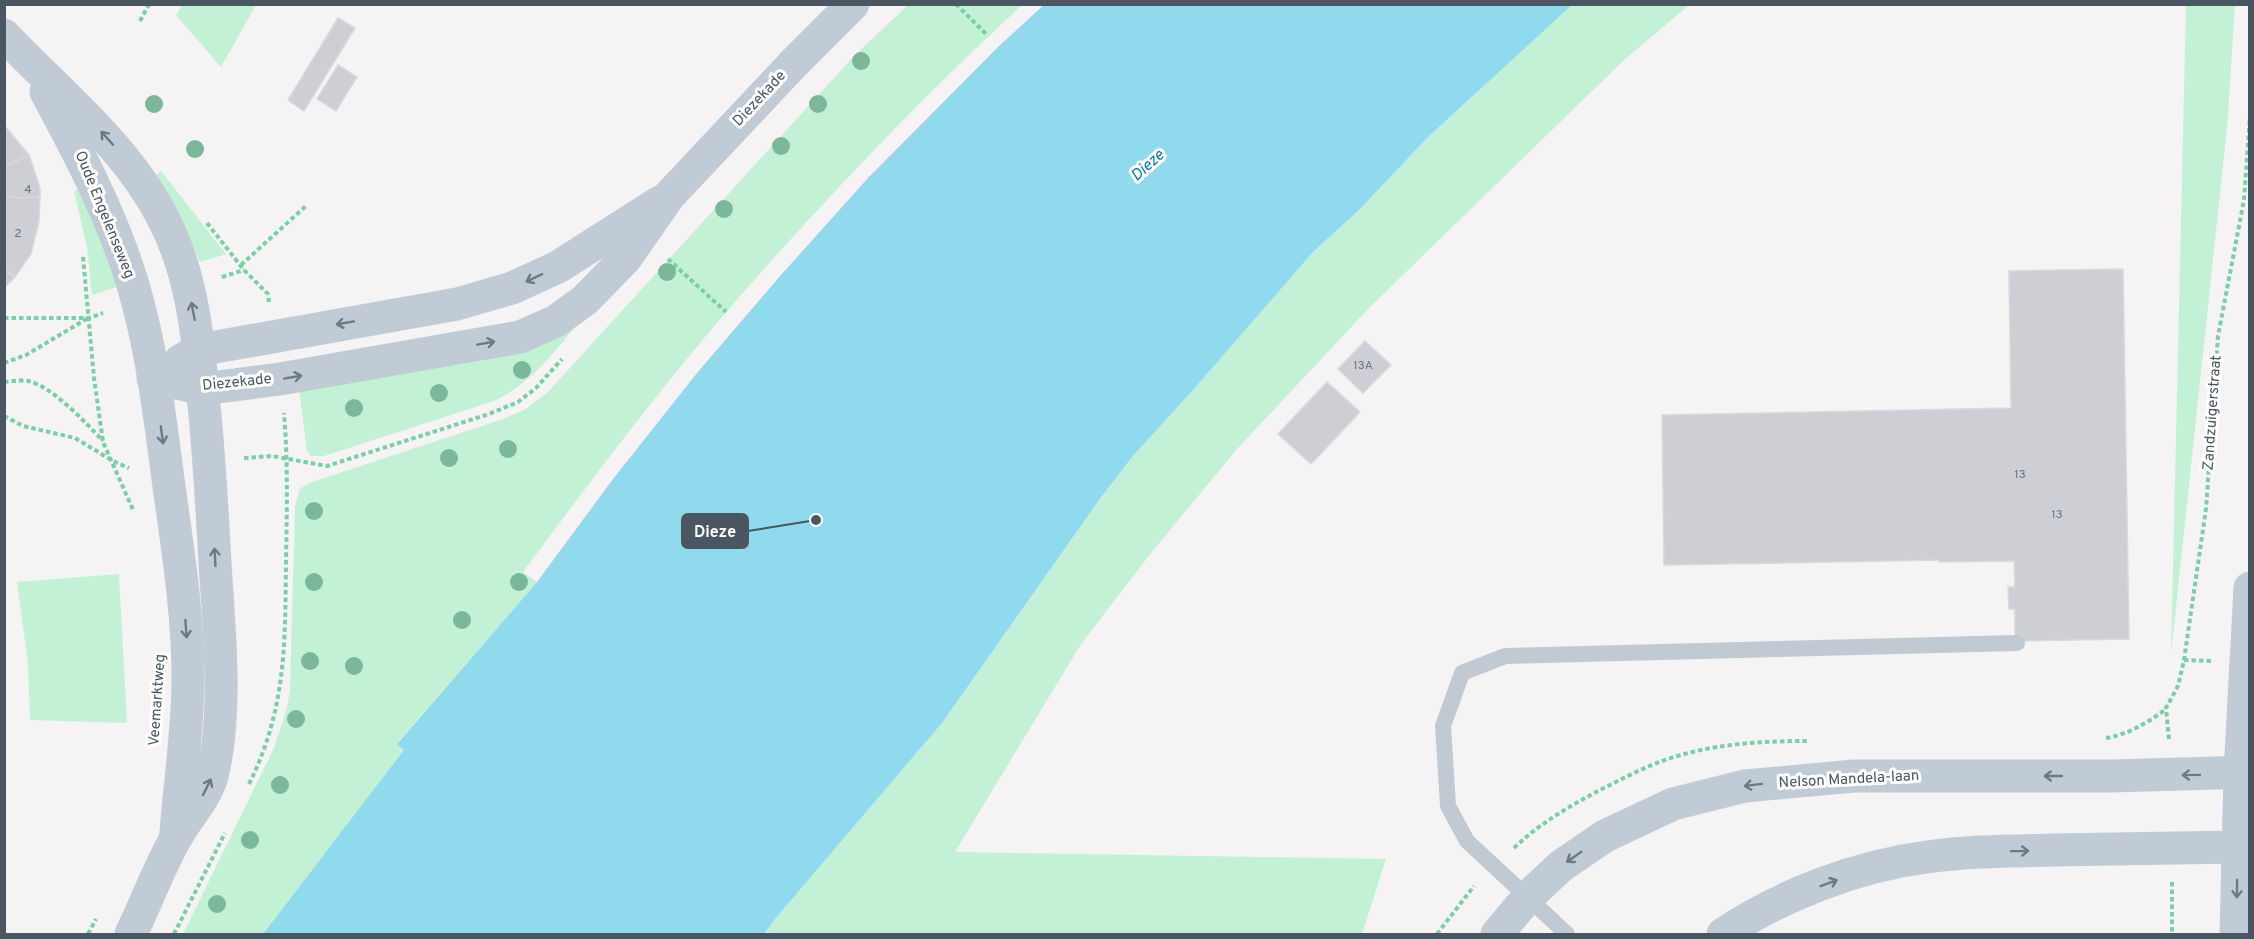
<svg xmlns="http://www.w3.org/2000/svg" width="2254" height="939" font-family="Overpass,sans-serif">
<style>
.green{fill:#c3f1d5}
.water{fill:#90daee}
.building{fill:#cdcfd5;stroke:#d7d9de;stroke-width:1.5}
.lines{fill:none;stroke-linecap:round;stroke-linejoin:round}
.path{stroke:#7ad0a6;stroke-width:4;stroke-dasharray:4.5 3;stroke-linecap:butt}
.lane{stroke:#c1cad2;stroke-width:16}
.secondary{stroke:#c1cbd6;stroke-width:33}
.tree{fill:#7bb799}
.oneway{stroke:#6e7984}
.labels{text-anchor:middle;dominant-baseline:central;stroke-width:6;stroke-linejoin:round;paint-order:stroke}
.number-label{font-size:12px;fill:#6b747e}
.street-label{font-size:15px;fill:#4a5661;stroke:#fff}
.water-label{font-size:16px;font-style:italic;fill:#0c7c9b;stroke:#fff}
.leader{fill:none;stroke:#4a5661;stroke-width:2}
.callout-dot{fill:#4a5661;stroke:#fff;stroke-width:2}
.callout{fill:#4a5661;stroke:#4a5661;stroke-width:2}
.callout-label{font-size:16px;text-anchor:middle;font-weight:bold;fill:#fff}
</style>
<rect width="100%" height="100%" fill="#f5f3f3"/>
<g class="green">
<polygon points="183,4 256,4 256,5 221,67 176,15"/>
<path d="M908,5H1022C918,101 820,204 727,311C655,395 589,483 523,572L537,582L397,743L405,749L263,934H183L274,748L287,708L290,690L295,506L300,489L309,483L503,419L526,409L548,392L854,56Z"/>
<polygon points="1572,5 1689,5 1623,61 1369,308 1238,448 1151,553 1081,644 955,852 1386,859 1362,934 764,934 775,919 942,723 1099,500 1132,457 1193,390 1313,252 1360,209 1428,137"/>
<polygon points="2186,5 2235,5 2227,128 2171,654"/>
<polygon points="161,171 226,254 200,262 186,232 155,176"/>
<polygon points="80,189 120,286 92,295 87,247 74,191"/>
<path d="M575,327C550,357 530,384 494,401L324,456H311L307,451L299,389Z"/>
<polygon points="119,574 127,723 30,720 28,664 17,582"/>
</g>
<polygon class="water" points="1045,4 1572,5 1428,137 1360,209 1313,252 1193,390 1132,457 1099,500 942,723 775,919 764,934 263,934 404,750 397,744 537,582 613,479 697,373 781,275 868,178 998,47"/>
<g class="building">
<polygon points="338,18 355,28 304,111 288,100"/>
<polygon points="338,65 357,77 336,111 317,99"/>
<polygon points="4,125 29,155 4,167"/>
<polygon points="29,155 40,188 40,197 18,198 4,195 4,167"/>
<polygon points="4,195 18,198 40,197 39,221 31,254 15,277 4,269"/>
<polygon points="4,269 15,277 4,288"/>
<polygon points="2123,269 2129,639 2015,641 2015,609 2009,609 2008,587 2015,587 2014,561 1939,562 1939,560 1664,565 1662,415 2011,408 2009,271"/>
<polygon points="1365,341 1391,365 1363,393 1338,369"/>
<polygon points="1327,382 1360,412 1311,464 1278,434"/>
</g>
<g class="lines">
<g class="path">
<polyline points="956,4 988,36"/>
<polyline points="140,21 149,4"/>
<polyline points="207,223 244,270 268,294 269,302"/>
<polyline points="83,257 94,378 103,442 134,512"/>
<polyline points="668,259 726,312"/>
<polyline points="241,265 307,205"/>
<polyline points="222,277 244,270"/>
<polyline points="4,318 89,318 103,313"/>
<polyline points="4,363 26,355 88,318"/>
<path d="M4,382C12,381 20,380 28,381C52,386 86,423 103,441"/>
<polyline points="4,416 23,426 75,438 113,461 129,468"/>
<polyline points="244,458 272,456 327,466 489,414 518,402 536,388 562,359"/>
<polyline points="2184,660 2211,661"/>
<path d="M2106,738C2127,735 2149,722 2166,709"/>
<polyline points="2169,739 2166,708 2178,686 2184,660 2206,509 2218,336 2244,200 2250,115"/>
<path d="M249,784C287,708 285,641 286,560C287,510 288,462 284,413"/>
<path d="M1514,848C1539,824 1568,807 1598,791C1620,780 1642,768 1665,760C1710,744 1760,741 1807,741"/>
<polyline points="2172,882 2172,934"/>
<polyline points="88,934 96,919"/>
<polyline points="174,934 225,833"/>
<polyline points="1437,934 1474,886"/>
</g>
<polyline class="lane" points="1567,934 1467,841 1448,806 1443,726 1462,673 1505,656 2017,643"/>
<g class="secondary">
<path d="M4,35C61,95 128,147 165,222C192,276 198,336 203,395C209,451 212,507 215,563C219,629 228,712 212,776C206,798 188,816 177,836C160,865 146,903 131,934"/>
<path d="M46,92C74,144 102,197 122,252C149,324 158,403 168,479C177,545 188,611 188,678C188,729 180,781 176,832"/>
<polyline points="180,361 199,350 457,304 512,288 558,267 660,202"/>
<polyline points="153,378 203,389 280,379 520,337 556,321 585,300 625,259 669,196 794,63 853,4"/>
<polyline points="1497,934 1528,897 1561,866 1605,836 1673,804 1745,786 1854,776 2111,776 2250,772"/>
<path d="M1723,934C1782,895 1856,866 1927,857C1969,851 2012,851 2054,850C2115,849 2176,848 2237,847L2250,842"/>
<polyline points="2236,934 2240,774 2250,588"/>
</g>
</g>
<g class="tree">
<circle cx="861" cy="61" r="9"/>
<circle cx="154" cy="104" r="9"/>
<circle cx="818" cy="104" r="9"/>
<circle cx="781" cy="146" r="9"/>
<circle cx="195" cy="149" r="9"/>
<circle cx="724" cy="209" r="9"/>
<circle cx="667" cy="272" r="9"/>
<circle cx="522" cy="370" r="9"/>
<circle cx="439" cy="393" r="9"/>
<circle cx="354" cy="408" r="9"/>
<circle cx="508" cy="449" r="9"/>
<circle cx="449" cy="458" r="9"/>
<circle cx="314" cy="511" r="9"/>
<circle cx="314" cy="582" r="9"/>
<circle cx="519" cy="582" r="9"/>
<circle cx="462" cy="620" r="9"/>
<circle cx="310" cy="661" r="9"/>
<circle cx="354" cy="666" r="9"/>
<circle cx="296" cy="719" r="9"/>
<circle cx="280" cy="785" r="9"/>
<circle cx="250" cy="840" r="9"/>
<circle cx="217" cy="904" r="9"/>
</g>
<defs><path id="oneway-shaft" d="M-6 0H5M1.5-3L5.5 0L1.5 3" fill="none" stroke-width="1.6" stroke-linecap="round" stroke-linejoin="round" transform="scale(1.5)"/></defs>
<g class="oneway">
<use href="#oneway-shaft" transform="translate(107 138) rotate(-132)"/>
<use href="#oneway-shaft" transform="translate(534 278) rotate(155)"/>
<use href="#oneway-shaft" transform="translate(193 311) rotate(-101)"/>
<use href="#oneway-shaft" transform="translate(345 323) rotate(170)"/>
<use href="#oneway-shaft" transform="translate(486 343) rotate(-10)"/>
<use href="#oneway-shaft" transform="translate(293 377) rotate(-10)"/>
<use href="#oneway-shaft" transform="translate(162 435) rotate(82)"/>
<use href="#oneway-shaft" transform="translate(215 557) rotate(-93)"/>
<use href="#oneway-shaft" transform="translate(186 629) rotate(86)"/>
<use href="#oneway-shaft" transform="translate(2191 775) rotate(179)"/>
<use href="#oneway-shaft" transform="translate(2053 776) rotate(180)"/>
<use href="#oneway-shaft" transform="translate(1753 785) rotate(173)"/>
<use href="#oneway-shaft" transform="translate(207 787) rotate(-64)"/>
<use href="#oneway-shaft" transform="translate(2020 851) rotate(-1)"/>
<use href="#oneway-shaft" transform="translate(1574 857) rotate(145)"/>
<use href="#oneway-shaft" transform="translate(1829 883) rotate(-21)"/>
<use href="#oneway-shaft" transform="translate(2237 889) rotate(91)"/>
</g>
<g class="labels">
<g class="number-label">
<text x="28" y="190">4</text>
<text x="18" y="234">2</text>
<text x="1363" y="366">13A</text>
<text x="2020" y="475">13</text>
<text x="2057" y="515">13</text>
</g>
<g class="street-label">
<text transform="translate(760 99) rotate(-47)">Diezekade</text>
<text transform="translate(104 215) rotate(68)">Oude Engelenseweg</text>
<text transform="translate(237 383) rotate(-6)">Diezekade</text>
<text transform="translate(2213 413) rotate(-86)">Zandzuigerstraat</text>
<text transform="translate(158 700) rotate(-86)">Veemarktweg</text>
<text transform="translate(1849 780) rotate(-3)">Nelson Mandela-laan</text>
</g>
<g class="water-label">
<text transform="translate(1148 166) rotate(-42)">Dieze</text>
</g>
</g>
<path class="leader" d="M816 520L748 531"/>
<circle class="callout-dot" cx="816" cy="520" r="6"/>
<rect class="callout" x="682" y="514" width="66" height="34" rx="6"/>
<g class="callout-label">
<text x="715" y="537">Dieze</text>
</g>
<rect width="2254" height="939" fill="none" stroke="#4a5661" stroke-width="12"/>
</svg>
